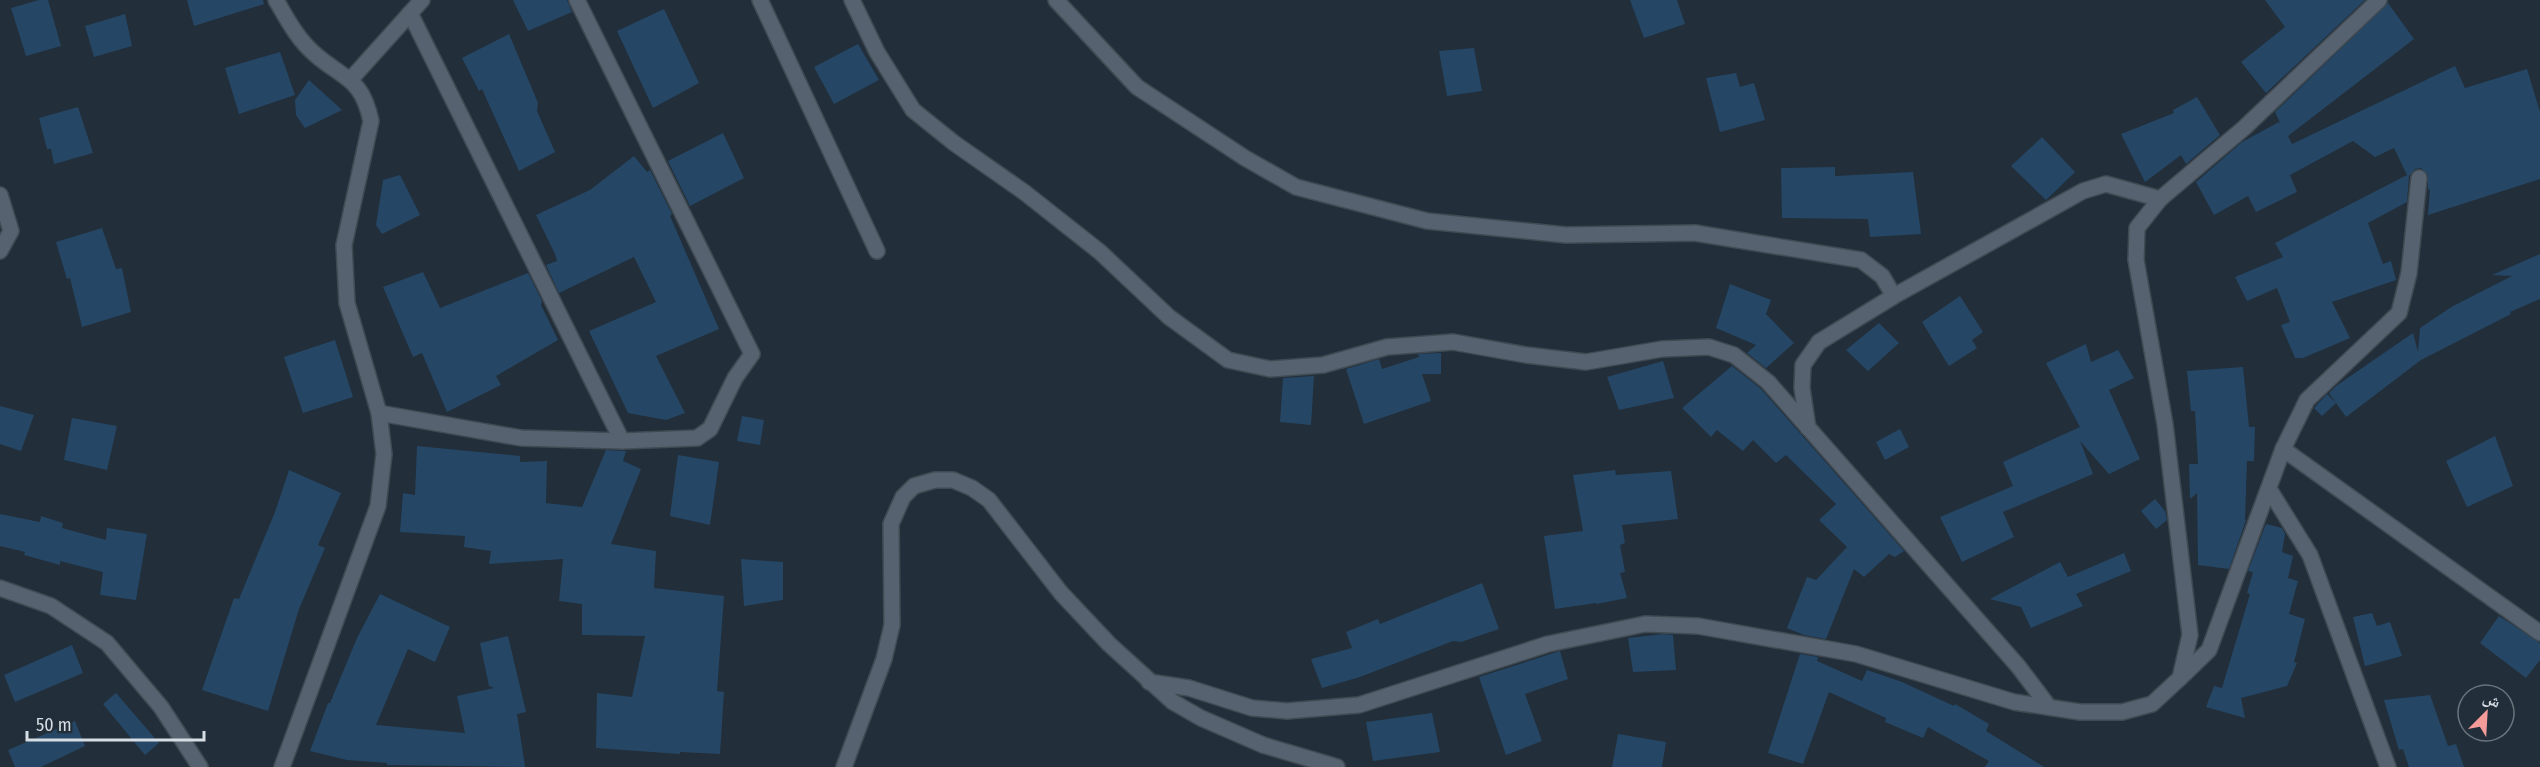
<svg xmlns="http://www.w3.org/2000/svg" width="2540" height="767" font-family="'Fira Sans Condensed','Noto Naskh Arabic',sans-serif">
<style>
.building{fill:#254765}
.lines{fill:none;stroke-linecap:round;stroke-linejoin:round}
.street-casing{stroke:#404a53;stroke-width:18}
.secondary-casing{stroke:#404a53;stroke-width:18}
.street{stroke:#56626f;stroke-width:15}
.secondary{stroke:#56626f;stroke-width:15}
</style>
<rect width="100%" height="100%" fill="#222e39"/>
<g class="building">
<polygon points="39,0 48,0 61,46 26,56 11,8"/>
<polygon points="187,0 263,0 264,4 194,26"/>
<polygon points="513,0 567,0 572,12 528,31"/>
<polygon points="1630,0 1677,0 1685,24 1644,38"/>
<polygon points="2265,0 2365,0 2266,93 2241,62 2285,27"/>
<polygon points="2388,3 2414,39 2288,136 2292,144 2455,66 2465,88 2527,69 2540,112 2540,179 2428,215 2430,189 2428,190 2428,175 2421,168 2415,169 2409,176 2407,202 2368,223 2383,264 2391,261 2396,280 2332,302 2350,338 2303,358 2295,358 2281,325 2290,322 2277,288 2247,301 2235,277 2283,257 2275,243 2407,175 2394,148 2375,157 2353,141 2290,175 2297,192 2256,212 2248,196 2214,215 2196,182 2242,142 2279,122 2281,125 2275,112"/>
<polygon points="664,9 699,83 653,108 617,31"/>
<polygon points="125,14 132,46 94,57 85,26"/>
<polygon points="509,34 538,103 537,111 555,152 519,171 482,89 479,91 462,58"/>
<polygon points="858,44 879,80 834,104 814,67"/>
<polygon points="1474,48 1482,91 1447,96 1439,51"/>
<polygon points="280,52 295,95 239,114 225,68"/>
<polygon points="1736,73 1740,87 1754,83 1765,120 1720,132 1706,78"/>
<polygon points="309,80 342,110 305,128 296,115 295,100"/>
<polygon points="2197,97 2220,135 2186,164 2181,155 2145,182 2121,134 2174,113 2173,110"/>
<polygon points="78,107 93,153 54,164 51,149 47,149 39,118"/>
<polygon points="723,133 744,178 690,206 668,161"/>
<polygon points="2042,137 2075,172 2046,200 2011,166"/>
<polygon points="634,156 647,172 650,170 672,214 670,216 719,329 656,356 685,413 666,420 628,413 589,331 656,302 634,257 559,293 546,265 557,261 555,254 536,215 590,190"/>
<polygon points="1835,167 1835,176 1913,172 1921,234 1870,237 1868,219 1782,218 1781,168"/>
<polygon points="400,175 420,215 382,234 376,225 383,180"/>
<polygon points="102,228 116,269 122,268 131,312 82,327 70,278 67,279 56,242"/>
<polygon points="2540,254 2540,299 2510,312 2511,314 2421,360 2346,417 2329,393 2336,386 2413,333 2418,352 2420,328 2453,306 2512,276 2492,275"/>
<polygon points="423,272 440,308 528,273 542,301 541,305 558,340 496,376 501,385 447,412 422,353 413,357 383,287"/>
<polygon points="1730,284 1771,300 1766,314 1794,343 1766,368 1747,353 1756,345 1716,328"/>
<polygon points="1960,296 1983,332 1972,340 1977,348 1949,366 1922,322"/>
<polygon points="1879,323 1899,343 1868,371 1846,350"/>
<polygon points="335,340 353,397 303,413 284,357"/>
<polygon points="2086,344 2091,362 2118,350 2134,378 2109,390 2140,459 2109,474 2080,441 2093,474 2003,512 2014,537 1962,562 1940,517 2013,486 2003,462 2080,427 2046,363"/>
<polygon points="1441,353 1441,374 1422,374 1431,401 1364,424 1346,369 1379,359 1382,369 1419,357 1418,354"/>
<polygon points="1663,361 1674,398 1619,410 1607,377"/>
<polygon points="1732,366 1761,389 1904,551 1895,557 1889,554 1864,577 1854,569 1826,639 1804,635 1787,628 1807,577 1816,580 1847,547 1819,520 1836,504 1786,455 1776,463 1753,440 1743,451 1717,430 1711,437 1682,408"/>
<polygon points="2243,367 2249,427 2255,427 2254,461 2247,461 2245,520 2246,520 2229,569 2198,565 2197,493 2190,499 2189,464 2198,464 2195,411 2191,411 2187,371"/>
<polygon points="1314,376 1311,425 1280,422 1283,378"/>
<polygon points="2327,394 2336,403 2322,416 2314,408"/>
<polygon points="0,406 34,415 21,451 0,444"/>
<polygon points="742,416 764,420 760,445 737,441"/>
<polygon points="72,418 117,426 107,470 64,460"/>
<polygon points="1900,429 1909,447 1885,460 1876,442"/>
<polygon points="2495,436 2513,486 2467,507 2446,461"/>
<polygon points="417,446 520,456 520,462 547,461 546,503 582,507 606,450 626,451 623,461 641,469 611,544 656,551 654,588 724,596 717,691 724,692 720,754 680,752 680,754 596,748 597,693 632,697 645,636 582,635 582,604 559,601 563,559 489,564 491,551 464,547 465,536 400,532 403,493 415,495"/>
<polygon points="678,455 719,462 710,525 670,516"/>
<polygon points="289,470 341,493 318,545 325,548 299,609 268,711 202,690 234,598 239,599 275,512"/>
<polygon points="1615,470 1616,475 1671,471 1678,519 1622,525 1625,543 1620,545 1625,572 1620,573 1627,598 1597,604 1596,603 1555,609 1544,536 1583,531 1573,475"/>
<polygon points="2155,499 2165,511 2167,520 2156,529 2141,511"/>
<polygon points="0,514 40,522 41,516 63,523 62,528 106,540 107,528 147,534 136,600 100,595 103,572 60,561 60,565 24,555 25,552 0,546"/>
<polygon points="2266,524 2282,528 2285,534 2282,552 2293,556 2288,578 2298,581 2289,614 2305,619 2294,662 2297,663 2287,686 2241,698 2245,718 2206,707 2214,686 2222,688 2250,594 2247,593 2253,572 2248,571"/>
<polygon points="2124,553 2131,571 2076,594 2083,606 2031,628 2021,607 1990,599 2060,562 2068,577"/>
<polygon points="741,559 783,562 783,600 744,606"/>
<polygon points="1482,583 1499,629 1461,642 1453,641 1360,677 1322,688 1311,659 1352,648 1346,632 1378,619 1380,624"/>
<polygon points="380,594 450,627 435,662 408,649 376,725 465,733 457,696 494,688 489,686 480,643 508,636 526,712 517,714 525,767 387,765 387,763 347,760 310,751 328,703 330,703 357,638"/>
<polygon points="2372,613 2377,626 2390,622 2402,656 2365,666 2353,617"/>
<polygon points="2499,616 2540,643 2540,660 2526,678 2480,643"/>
<polygon points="1664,634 1673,635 1676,670 1633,672 1628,638"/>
<polygon points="72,645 83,673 15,702 4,675"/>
<polygon points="1560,651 1568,679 1525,694 1542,741 1506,755 1479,677"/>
<polygon points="1800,654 1818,657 1817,661 1862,681 1867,670 1902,682 1954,706 1955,704 1989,724 1986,731 2044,767 1985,767 1989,761 1928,727 1923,738 1885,722 1886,718 1829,692 1803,764 1768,753"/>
<polygon points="116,693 159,743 145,755 103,704"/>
<polygon points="2430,695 2448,746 2456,744 2464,767 2409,767 2403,749 2399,750 2384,700"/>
<polygon points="1432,713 1440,752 1373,761 1366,722"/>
<polygon points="75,721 85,746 41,767 15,767 8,750"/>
<polygon points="1618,734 1666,742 1662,767 1612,767"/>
</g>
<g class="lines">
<defs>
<g id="street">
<polyline points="760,0 877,251"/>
<polyline points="852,0 877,52 913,110 954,143 1024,192 1100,252 1169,317 1228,360 1270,369 1323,365 1387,347 1453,342 1526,355 1586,362 1662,349 1709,347 1734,355 1768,382 2018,666 2049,707"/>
<polyline points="1056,0 1137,87 1245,158 1296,187 1427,221 1566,235 1695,233 1861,260 1882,276 1894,296"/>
<polyline points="410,13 622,441"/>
<polyline points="351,79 422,0"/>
<polyline points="0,195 11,231 0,251"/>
<polyline points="379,413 521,438 622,441 697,438 710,429 735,378 752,354 577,0"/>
<polyline points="1808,428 1802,388 1803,365 1819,342 1894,296 2083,191 2106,184 2160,199"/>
<polyline points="2283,449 2540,633"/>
<polyline points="2269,489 2310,555 2388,767"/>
<polyline points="0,588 51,606 107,643 161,707 200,767"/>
<polyline points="2180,678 2209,650 2283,449 2307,400 2399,313 2409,273 2419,178"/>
<polyline points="1149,682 1189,688 1252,708 1287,711 1359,705 1548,644 1645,624 1698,626 1856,654 2014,702 2080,712 2122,712 2152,704 2180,678 2190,635 2165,424 2136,260 2137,228 2160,199 2244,128 2379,0"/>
</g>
<g id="secondary">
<path d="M276,0C288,21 298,40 317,56C346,80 362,79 371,121L344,245L347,303L379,413L384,454L378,506L282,767"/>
<polyline points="844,767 884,659 892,625 891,524 903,497 914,486 935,480 953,480 972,488 989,500 1061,593 1109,644 1173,702 1201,718 1263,745 1337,767"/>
</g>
</defs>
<use href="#street" class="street-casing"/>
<use href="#secondary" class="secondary-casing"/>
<use href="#street" class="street"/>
<use href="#secondary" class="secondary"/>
</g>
<g transform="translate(2486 713) rotate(24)"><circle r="28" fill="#222e39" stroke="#6a747d" stroke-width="1.5"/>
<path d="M0-4.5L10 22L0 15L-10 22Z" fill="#f59b9a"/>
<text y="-9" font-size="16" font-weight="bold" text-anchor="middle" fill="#d6dde4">ش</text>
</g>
<path d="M27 731v9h177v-9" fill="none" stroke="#d6dde4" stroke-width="3"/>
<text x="36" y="731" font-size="18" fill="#d6dde4" stroke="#222e39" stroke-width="4.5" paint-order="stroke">50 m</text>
</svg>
